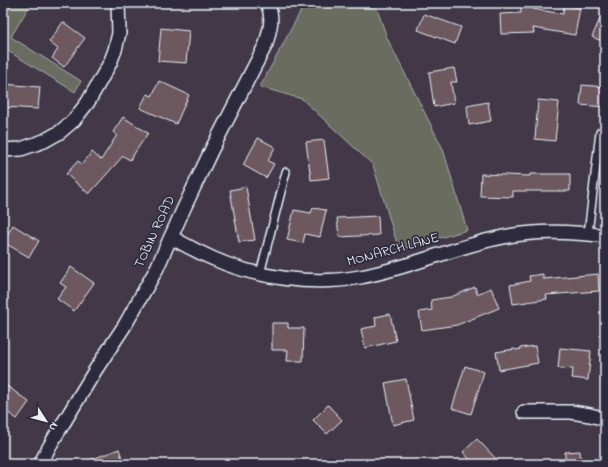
<svg xmlns="http://www.w3.org/2000/svg" width="608" height="467" font-family="'Indie Flower',sans-serif">
<style>
.green{fill:#6a6c5e;stroke:#a9aeab}
.building{fill:#6e585e;stroke:#e8f1f8}
.lines{fill:none;stroke-linecap:round;stroke-linejoin:round}
.lane-casing{stroke:#e8f1f8;stroke-width:10}
.street-casing{stroke:#e8f1f8;stroke-width:16}
.lane{stroke:#2f2a3d;stroke-width:7}
.street{stroke:#2f2a3d;stroke-width:13}
.labels{text-anchor:middle;dominant-baseline:central;stroke-width:3.5;stroke-linejoin:round;paint-order:stroke}
.street-label{font-size:14px;fill:#e8f1f8;stroke:#2f2a3d}
</style>
<rect width="100%" height="100%" fill="#423847"/>
<filter id="ink" filterUnits="userSpaceOnUse"><feTurbulence type="fractalNoise" baseFrequency=".025" numOctaves="2"/><feDisplacementMap in="SourceGraphic" scale="8" xChannelSelector="R" yChannelSelector="G"/><feConvolveMatrix kernelMatrix="1 2 1 2 8 2 1 2 1" color-interpolation-filters="sRGB"/></filter>
<g filter="url(#ink)">
<g class="green">
<polygon points="3,3 31,3 11,37 81,81 75,92 3,48"/>
<polygon points="305,3 375,3 387,38 443,149 467,230 399,250 373,165 302,99 260,87"/>
</g>
<g class="building">
<polygon points="564,5 580,8 575,35 533,28 534,33 501,34 500,14 521,13 521,8 533,8 533,9 563,14"/>
<polygon points="605,7 605,42 592,37"/>
<polygon points="424,14 461,27 455,44 418,30"/>
<polygon points="63,22 85,38 64,67 52,58 58,49 49,42"/>
<polygon points="161,28 189,31 186,63 158,61"/>
<polygon points="454,68 457,82 451,82 454,103 434,107 429,72"/>
<polygon points="159,81 189,95 176,124 140,108 147,94 152,96"/>
<polygon points="3,84 40,87 38,109 3,107"/>
<polygon points="582,85 605,87 605,107 580,105"/>
<polygon points="538,100 559,102 555,141 535,139"/>
<polygon points="488,102 491,121 469,125 467,106"/>
<polygon points="123,117 148,133 130,160 123,156 89,194 66,174 78,161 82,164 92,152 101,160 117,135 113,132"/>
<polygon points="258,138 275,147 268,161 274,164 266,178 243,165"/>
<polygon points="324,140 329,178 311,180 306,142"/>
<polygon points="481,174 530,176 530,174 570,174 570,191 513,191 513,197 480,196"/>
<polygon points="246,187 255,240 239,242 230,190"/>
<polygon points="313,208 326,210 320,237 305,234 303,243 287,240 294,210 311,213"/>
<polygon points="378,216 379,235 339,237 337,218"/>
<polygon points="13,225 39,241 29,257 3,242"/>
<polygon points="71,267 94,283 74,311 57,299 66,287 60,283"/>
<polygon points="543,274 543,279 598,274 599,291 546,295 547,299 513,304 510,285 530,281 529,276"/>
<polygon points="475,287 477,294 491,288 499,308 457,325 422,330 419,312 432,310 431,300 451,297"/>
<polygon points="390,314 396,341 365,348 361,329 376,326 375,317"/>
<polygon points="272,323 288,323 288,328 304,328 303,361 287,361 288,350 272,350"/>
<polygon points="535,346 538,363 499,370 496,352 515,349 516,350 521,349 520,348"/>
<polygon points="560,348 591,351 588,380 572,378 573,369 558,368"/>
<polygon points="465,366 484,372 471,414 452,408"/>
<polygon points="406,379 414,420 393,425 385,383"/>
<polygon points="3,383 29,402 17,419 3,409"/>
<polygon points="328,405 342,420 327,434 313,420"/>
<polygon points="477,439 501,464 474,464 463,452"/>
<polygon points="119,449 124,464 83,464 82,463"/>
<polygon points="580,451 581,464 565,464 565,452"/>
</g>
<g class="lines">
<defs>
<g id="lane">
<polyline points="588,234 600,132"/>
<polyline points="260,274 286,172"/>
</g>
<g id="street">
<polyline points="3,150 21,149 44,141 60,132 74,120 88,102 110,63 115,50 119,33 118,3"/>
<path d="M171,237C185,245 200,253 214,259C257,278 313,286 360,277C405,269 449,249 494,239C530,230 568,231 605,236"/>
<polyline points="524,412 571,412 590,415 605,419"/>
<path d="M40,464L52,442L96,369L125,325L156,270L184,208L211,151L266,44C270,28 274,18 267,3"/>
</g>
</defs>
<use href="#lane" class="lane-casing"/>
<use href="#street" class="street-casing"/>
<use href="#lane" class="lane"/>
<use href="#street" class="street"/>
</g>
</g>
<g class="labels">
<g class="street-label">
<text transform="translate(155 232) rotate(-65)">TOBIN ROAD</text>
<text transform="translate(393 250) rotate(-15)">MONARCH LANE</text>
</g>
</g>
<rect width="608" height="467" fill="none" stroke="#2f2a3d" stroke-width="16"/>
<rect x="8" y="8" width="592" height="451" fill="none" stroke="#e8f1f8" stroke-width="1.5" filter="url(#ink)"/>
<g transform="translate(46 421) rotate(126)" stroke="#2f2a3d" stroke-width="3" paint-order="stroke">
<path d="M0-3L7 15L0 10L-7 15Z" fill="#e8f1f8"/>
<text y="-6" font-size="11" font-weight="bold" text-anchor="middle" fill="#e8f1f8">N</text>
</g>
</svg>
